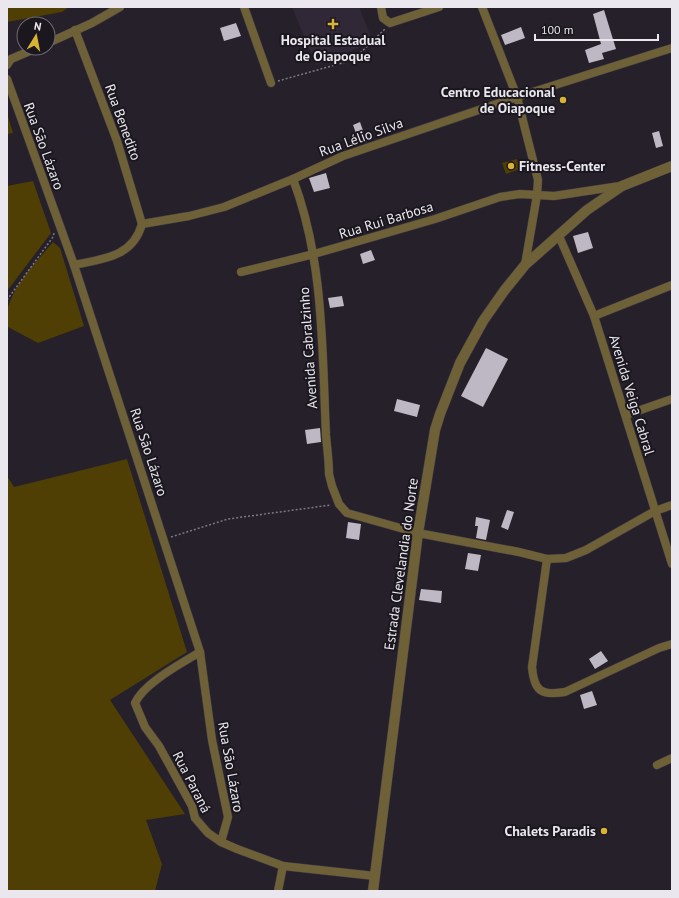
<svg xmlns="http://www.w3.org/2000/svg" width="679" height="898" font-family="'PT Sans',sans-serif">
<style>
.built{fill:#302837}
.green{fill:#4f3f05}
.building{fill:#beb8c4}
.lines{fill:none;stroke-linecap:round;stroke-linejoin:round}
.minor-casing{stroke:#413c45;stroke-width:9}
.tertiary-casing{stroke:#413c45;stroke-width:11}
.path{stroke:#7d7981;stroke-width:1.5;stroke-dasharray:2 2;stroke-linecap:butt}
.minor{stroke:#6e6037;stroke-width:8}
.tertiary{stroke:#6e6037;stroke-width:10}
.poi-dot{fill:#d9b334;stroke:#1b171f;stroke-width:1.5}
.labels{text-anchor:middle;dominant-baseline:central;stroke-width:4;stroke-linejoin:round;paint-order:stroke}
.poi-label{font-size:14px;font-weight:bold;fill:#eae7ee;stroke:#1b171f;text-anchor:end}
.street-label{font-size:14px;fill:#eae7ee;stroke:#1b171f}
</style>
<rect width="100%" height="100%" fill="#252029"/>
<polygon class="built" points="292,7 359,7 373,42 316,65"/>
<g class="green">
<polygon points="7,7 69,7 62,12 7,22"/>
<polygon points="7,113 13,133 7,134"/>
<polygon points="517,159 520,169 506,174 502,163"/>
<polygon points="33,181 51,233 7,291 7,186"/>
<path d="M53,242L60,248L84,326L38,343L8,327C0,297 35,264 53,242Z"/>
<polygon points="127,459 187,652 110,700 185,814 146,820 162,864 155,891 7,891 7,476 14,487"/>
</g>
<g class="building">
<polygon points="604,10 616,49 602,53 604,59 589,63 585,50 601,44 593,14"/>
<polygon points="236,23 241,36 224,41 220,28"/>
<polygon points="521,27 525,38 505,45 501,35"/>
<polygon points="360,122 367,142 360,144 353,125"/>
<polygon points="659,131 663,146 656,148 652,133"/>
<polygon points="326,173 330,188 314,192 309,178"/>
<polygon points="588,232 593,248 578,253 573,236"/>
<polygon points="371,250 375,260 363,264 360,254"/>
<polygon points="342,296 344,306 330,308 328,298"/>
<polygon points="486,348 508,359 483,407 461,396"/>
<polygon points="397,399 420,405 417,417 394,411"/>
<polygon points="320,428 321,442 307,444 305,430"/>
<polygon points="507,510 514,512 508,530 501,527"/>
<polygon points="476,517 490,520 486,540 476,538 478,526 475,526"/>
<polygon points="348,522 361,524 359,540 346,538"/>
<polygon points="468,553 481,555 478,571 465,569"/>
<polygon points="421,589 442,591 441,603 419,600"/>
<polygon points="601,651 608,661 595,669 589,659"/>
<polygon points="592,691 597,705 584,709 580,695"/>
</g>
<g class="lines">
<defs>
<g id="minor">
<polyline points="244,7 271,83"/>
<polyline points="381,7 383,18 390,23 439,7"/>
<polyline points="482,7 517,97 538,180 537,195 525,265"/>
<polyline points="75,30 117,141 142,224"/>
<polyline points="48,43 92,23 120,7"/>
<polyline points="7,65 11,59 37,48"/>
<polyline points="7,79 74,265 200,652 212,740 228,817 221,842"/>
<path d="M293,179C324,261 322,348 326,435C327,448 329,461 329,474L332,486L339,504L347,513L418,533L519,552L547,559L566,558L586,550L655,511L672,505"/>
<polyline points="142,224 189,216 224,207 293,179 343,156 517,97 672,48"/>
<polyline points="559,236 594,316 672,564"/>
<path d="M74,265C103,259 133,257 142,224"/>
<polyline points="241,272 314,254 435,219 500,197 520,194 554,196 620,186"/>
<polyline points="594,316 672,285"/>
<polyline points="626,415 672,399"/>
<path d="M547,559L532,667C534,691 541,696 565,692L659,648L672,644"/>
<path d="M200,652C182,663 144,683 135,703L145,727L159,746L192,806L195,818L208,833L221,842L237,849L283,866L375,876"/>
<polyline points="657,765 672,758"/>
<polyline points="278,891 283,866"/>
</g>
<polyline id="tertiary" points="373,891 418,533 435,430 440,414 460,363 483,321 504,291 525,265 587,210 622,186 672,166"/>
</defs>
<use href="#minor" class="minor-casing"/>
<use href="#tertiary" class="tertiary-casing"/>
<g class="path">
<polyline points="278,81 353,60 385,29"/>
<polyline points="7,300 53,237 54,233"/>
<polyline points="171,537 228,519 331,505"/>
</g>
<use href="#minor" class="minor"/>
<use href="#tertiary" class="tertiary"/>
</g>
<g class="poi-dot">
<path d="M331 18h4v4h4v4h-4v4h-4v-4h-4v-4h4z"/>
<circle cx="563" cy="100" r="4"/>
<circle cx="511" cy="166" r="4"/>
<circle cx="604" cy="831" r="4"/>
</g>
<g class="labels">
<g class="poi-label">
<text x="333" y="40" text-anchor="middle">Hospital Estadual<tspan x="333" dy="16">de Oiapoque</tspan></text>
<text x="555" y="92">Centro Educacional<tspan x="555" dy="16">de Oiapoque</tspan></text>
<text x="519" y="166" text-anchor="start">Fitness-Center</text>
<text x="596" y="831">Chalets Paradis</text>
</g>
<g class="street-label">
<text transform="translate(123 122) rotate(70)">Rua Benedito</text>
<text transform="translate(361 137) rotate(-20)">Rua Lélio Silva</text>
<text transform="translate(44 146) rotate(70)">Rua São Lázaro</text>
<text transform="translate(386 220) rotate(-17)">Rua Rui Barbosa</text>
<text transform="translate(308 348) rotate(-94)">Avenida Cabralzinho</text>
<text transform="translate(632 395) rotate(73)">Avenida Veiga Cabral</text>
<text transform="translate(149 452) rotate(72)">Rua São Lázaro</text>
<text transform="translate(401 564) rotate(-82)">Estrada Clevelandia do Norte</text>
<text transform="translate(231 767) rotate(80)">Rua São Lázaro</text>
<text transform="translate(192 782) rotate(63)">Rua Paraná</text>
</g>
</g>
<rect width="679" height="898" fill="none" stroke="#eae7ee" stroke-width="16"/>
<g transform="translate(36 36) rotate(10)"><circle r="19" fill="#1b171f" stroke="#6e6a72"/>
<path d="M0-3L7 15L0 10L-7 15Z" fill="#d9b334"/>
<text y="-6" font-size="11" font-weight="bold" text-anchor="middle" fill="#eae7ee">N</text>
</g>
<path d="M535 34v6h123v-6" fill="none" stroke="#eae7ee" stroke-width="2"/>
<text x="541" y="34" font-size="12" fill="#eae7ee" stroke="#1b171f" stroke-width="3" paint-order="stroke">100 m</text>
</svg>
